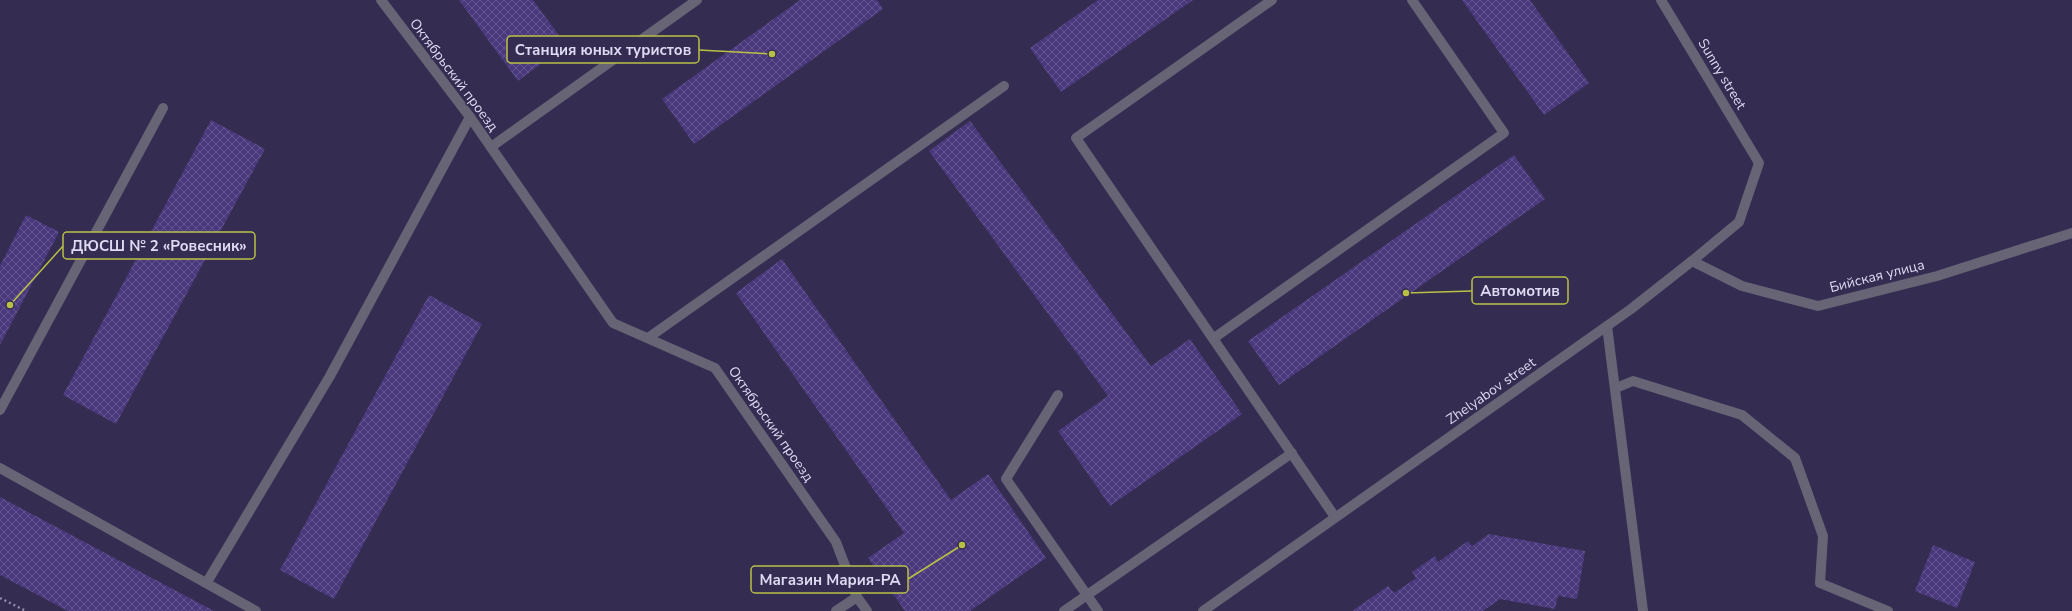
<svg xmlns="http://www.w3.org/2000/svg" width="2072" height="611" font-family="'Nunito Sans',sans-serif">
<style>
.building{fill:url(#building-cross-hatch)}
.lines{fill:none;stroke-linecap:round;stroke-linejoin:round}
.path{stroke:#908aa8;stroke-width:2.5;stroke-dasharray:2 3;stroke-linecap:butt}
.minor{stroke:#676476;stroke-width:10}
.labels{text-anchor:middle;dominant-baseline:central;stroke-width:3;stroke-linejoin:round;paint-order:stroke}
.street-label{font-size:14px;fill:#dfdbf3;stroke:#342c51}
.leader{fill:none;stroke:#b9c046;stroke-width:1.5}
.callout-dot{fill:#b9c046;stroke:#342c51;stroke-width:1.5}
.callout{fill:#342c51;stroke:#b9c046;stroke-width:1.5}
.callout-label{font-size:15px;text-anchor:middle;font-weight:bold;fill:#dfdbf3}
</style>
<defs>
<pattern id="building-cross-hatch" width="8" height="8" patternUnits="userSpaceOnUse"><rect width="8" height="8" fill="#4a387d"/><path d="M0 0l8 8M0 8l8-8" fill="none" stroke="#645490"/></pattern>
</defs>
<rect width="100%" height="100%" fill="#342c51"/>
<g class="building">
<polygon points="459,0 533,0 566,45 518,81"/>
<polygon points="800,0 877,0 883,9 694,144 662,99"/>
<polygon points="1098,0 1193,0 1061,92 1030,48"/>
<polygon points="1462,0 1530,0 1589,83 1544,115"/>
<polygon points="211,120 265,149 116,424 63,395"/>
<polygon points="970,121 1151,366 1190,339 1242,414 1110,506 1058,431 1108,396 929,151"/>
<polygon points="1514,155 1545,199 1279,385 1248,341"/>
<polygon points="26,215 59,232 0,345 0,266"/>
<polygon points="782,259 951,500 988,474 1046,558 970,611 905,611 868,558 904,533 736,293"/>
<polygon points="429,295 482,324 334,599 280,570"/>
<polygon points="0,497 214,611 68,611 0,575"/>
<polygon points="1489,534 1585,551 1577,599 1558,596 1555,609 1500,599 1483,611 1352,611 1388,586 1394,593 1416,578 1412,572 1435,556 1438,562 1468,541 1472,546"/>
<polygon points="1933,545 1975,562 1957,608 1915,591"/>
</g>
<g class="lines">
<polyline class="path" points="0,598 26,611"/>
<g class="minor">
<polyline points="381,0 470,117 613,323 715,368 836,542 857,597 867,611"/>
<polyline points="1272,0 1076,138 1335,517"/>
<polyline points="491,147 697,0"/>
<polyline points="1692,261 1742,286 1818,306 1937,276 2072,233"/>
<polyline points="1607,326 1643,611"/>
<polyline points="648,338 1004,86"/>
<polyline points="1214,338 1504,133 1412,0"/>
<polyline points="1616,388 1633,381 1742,415 1795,458 1823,536 1820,583 1888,611"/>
<polyline points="1058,395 1006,479 1098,611"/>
<polyline points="0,410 163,108"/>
<polyline points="0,468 256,611"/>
<polyline points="207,582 330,376 470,117"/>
<polyline points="836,611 857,597"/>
<polyline points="1064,611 1292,453"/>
<polyline points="1203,611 1631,309 1692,261 1739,222 1759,163 1661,0"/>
</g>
</g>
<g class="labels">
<g class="street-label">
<text transform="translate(1722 74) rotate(59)">Sunny street</text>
<text transform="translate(454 75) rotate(53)">Октябрьский проезд</text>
<text transform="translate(1877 276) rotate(-14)">Бийская улица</text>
<text transform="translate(1491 391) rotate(-35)">Zhelyabov street</text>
<text transform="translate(771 424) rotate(55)">Октябрьский проезд</text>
</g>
</g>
<path class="leader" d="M772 54L699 50M10 305L63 246M1406 293L1472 291M962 545L908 579"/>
<g class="callout-dot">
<circle cx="772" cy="54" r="4"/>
<circle cx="10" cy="305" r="4"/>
<circle cx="1406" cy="293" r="4"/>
<circle cx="962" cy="545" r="4"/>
</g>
<g class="callout">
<rect x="507" y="36" width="192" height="27" rx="4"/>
<rect x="63" y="232" width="192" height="27" rx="4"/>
<rect x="1472" y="277" width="96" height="27" rx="4"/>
<rect x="751" y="566" width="157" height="27" rx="4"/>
</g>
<g class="callout-label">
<text x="603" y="55">Станция юных туристов</text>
<text x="159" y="251">ДЮСШ № 2 «Ровесник»</text>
<text x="1520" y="296">Автомотив</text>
<text x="830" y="585">Магазин Мария-РА</text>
</g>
</svg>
